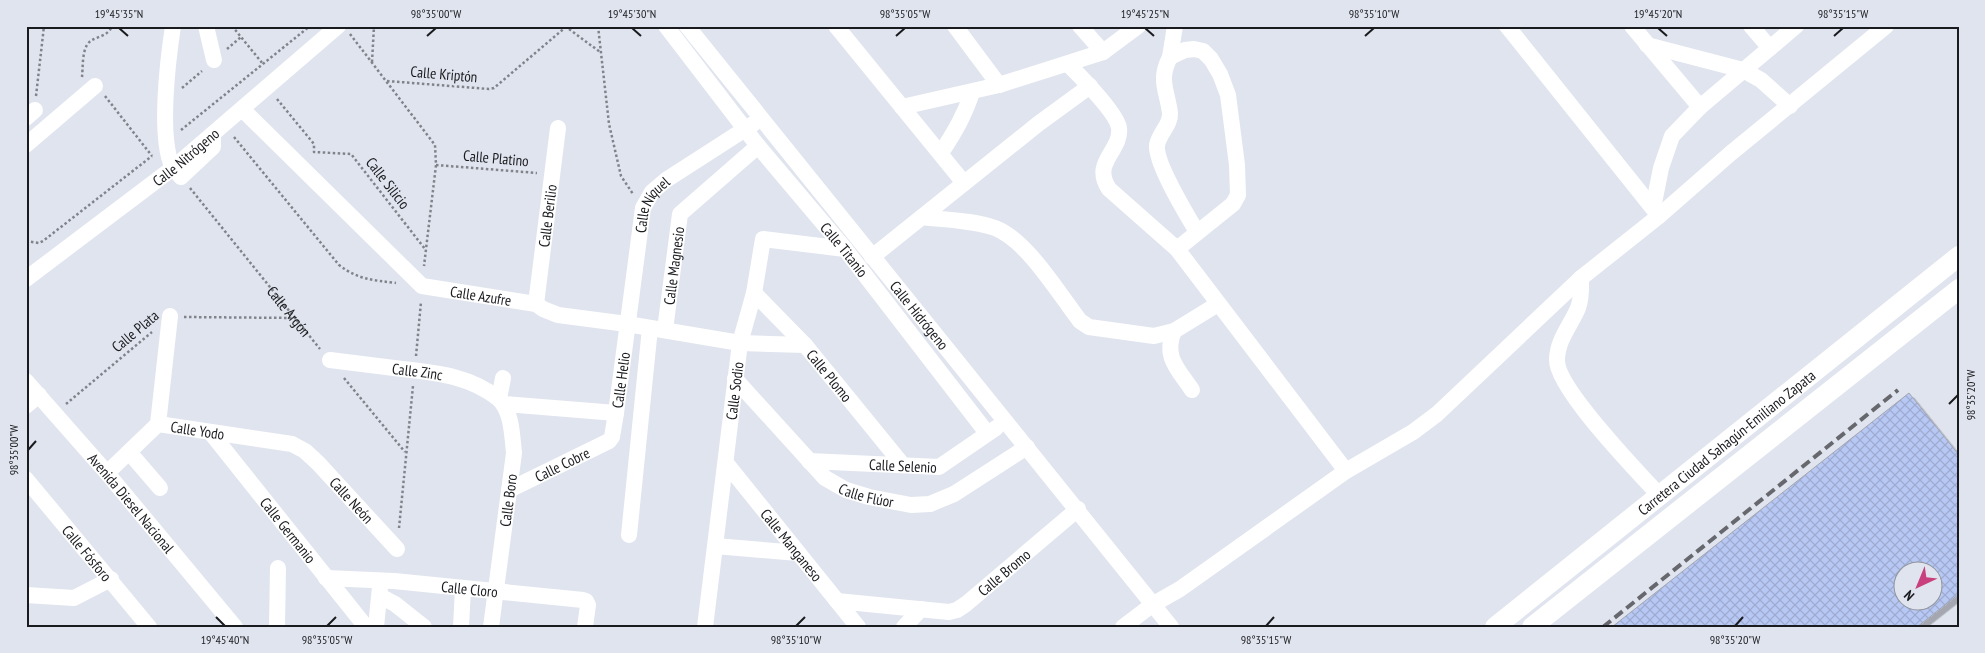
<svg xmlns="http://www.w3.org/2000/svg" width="1985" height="653" font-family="'PT Sans Narrow',sans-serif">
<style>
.building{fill:url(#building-cross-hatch);stroke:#a2a5af;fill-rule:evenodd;filter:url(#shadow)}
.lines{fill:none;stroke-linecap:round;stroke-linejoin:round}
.path{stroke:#80838a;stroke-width:2.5;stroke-dasharray:2.5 2.5;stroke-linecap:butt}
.minor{stroke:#fff;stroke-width:16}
.major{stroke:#fff;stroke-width:20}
.rail{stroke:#66686e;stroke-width:4;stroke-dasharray:10 5;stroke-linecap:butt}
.ticks{fill:none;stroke:#1a1b1f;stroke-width:2}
.labels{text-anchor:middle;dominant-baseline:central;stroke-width:4.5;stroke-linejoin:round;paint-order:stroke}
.street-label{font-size:15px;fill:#1a1b1f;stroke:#e0e4ee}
.neatline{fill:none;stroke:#1a1b1f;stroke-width:2}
.ticks-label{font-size:12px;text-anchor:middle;fill:#1a1b1f}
</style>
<defs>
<pattern id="building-cross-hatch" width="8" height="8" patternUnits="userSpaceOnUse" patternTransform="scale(1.25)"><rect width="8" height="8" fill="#b8c8f4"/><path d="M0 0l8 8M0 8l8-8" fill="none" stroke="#9eabd1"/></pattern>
<filter id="shadow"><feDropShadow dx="4.5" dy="4.5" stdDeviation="0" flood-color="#0004"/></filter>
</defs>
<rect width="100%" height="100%" fill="#e0e4ee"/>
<path class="building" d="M1909,393L1959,455V594L1917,627H1612ZM1902,570H1932V600H1902Z"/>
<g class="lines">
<g class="path">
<polyline points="232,26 263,64"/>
<polyline points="565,26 600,52"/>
<polyline points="598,26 609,124 621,176 633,194"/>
<polyline points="350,34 435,145 436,165 424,266"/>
<polyline points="227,49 241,37"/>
<polyline points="372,62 374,26"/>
<path d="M82,77C83,68 82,53 87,45C93,35 107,39 112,26"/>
<polyline points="387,81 489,89 494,88 567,26"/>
<polyline points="182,88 202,71"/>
<polyline points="36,96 44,26"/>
<polyline points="105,96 152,156"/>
<polyline points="277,99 314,144 314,152 351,154 425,249"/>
<polyline points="181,130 310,26"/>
<path d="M234,137L339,265C359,280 373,280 396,283"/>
<polyline points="436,165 537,173"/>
<path id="s1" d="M190,188L320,349"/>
<polyline points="26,241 39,243 43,241 152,156"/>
<polyline points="184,317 296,318"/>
<polyline points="416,356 421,302"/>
<polyline points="344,378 405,452"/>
<polyline points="66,404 152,332"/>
<polyline points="399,528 413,386"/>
</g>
<g class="minor">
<path d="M173,26C168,59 158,139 173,168C175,171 179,174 181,177L213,147V135"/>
<polyline points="206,26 214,60"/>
<path id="s2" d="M666,26L758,146L845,249L987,433"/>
<path id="s3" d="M687,26L1171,627"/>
<polyline points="836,26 964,183"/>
<polyline points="955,26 999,85"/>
<polyline points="1080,26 1103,52"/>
<polyline points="1175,26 1170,57 1185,50 1194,49 1203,51 1211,59 1220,74 1228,95 1237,165 1238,195 1233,204 1177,249"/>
<polyline points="1507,26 1659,216"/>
<polyline points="1632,26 1700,107"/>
<polyline points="1751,26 1770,48"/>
<polyline points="1647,45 1743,70 1761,80 1790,106"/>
<path d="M1170,57C1158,80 1167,90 1170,113C1171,125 1159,133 1157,145C1155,163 1187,215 1197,232"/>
<path d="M1068,64C1079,75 1117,113 1119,128C1122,151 1091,162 1109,189L1177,249L1346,471"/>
<polyline points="902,107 999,85 1103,52 1138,26"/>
<path id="s4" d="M242,109L422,286L536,304L543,309L558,315L627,324L740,343L805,345"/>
<polyline points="26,118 35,110"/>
<polyline points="26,145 95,86"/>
<path d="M941,153C954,133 965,115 972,92"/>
<polyline points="1653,208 1661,168 1672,136 1700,107 1796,26"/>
<path d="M922,217C945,220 972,220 995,228C1027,240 1059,294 1080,321L1089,327L1154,336L1174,331L1218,304"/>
<polyline points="872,257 1038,124 1090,86"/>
<path d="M1581,278C1581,288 1582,298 1578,308C1571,325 1557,340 1557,360C1556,388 1639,473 1660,496"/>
<path id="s5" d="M26,279L173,168L338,26"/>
<path id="s6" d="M754,293L805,345L902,464"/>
<path id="s7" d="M536,304L558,128"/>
<path id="s8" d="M665,330L680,214L758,146"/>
<path d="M1174,331C1163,357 1178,369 1192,390"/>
<path id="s9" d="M330,360C354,363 378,366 402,369C438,373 470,376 499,399"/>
<path id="s10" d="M735,379L825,478L846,490L869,497L911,505L930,504L954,494L1027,447"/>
<path id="s11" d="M26,381L107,473L235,627"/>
<polyline points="504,404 616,413"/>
<polyline points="26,406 39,395"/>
<path id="s12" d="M158,424L292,444L305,451L318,463L397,549"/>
<polyline points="158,424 170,316"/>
<path id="s13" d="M211,433L366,627"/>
<polyline points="129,452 160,488"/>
<path id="s14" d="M809,461L939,467L996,428"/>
<path id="s15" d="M726,463L858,627"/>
<polyline points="107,473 158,424"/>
<path id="s16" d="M26,479L149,627"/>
<path id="s17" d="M509,490L609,441L612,437L616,413L643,208L652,192L666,180L753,124"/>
<polyline points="629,535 650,328"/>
<polyline points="715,546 798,553"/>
<path id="s18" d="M326,578L394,581L583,600L586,601L588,605L585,627"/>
<polyline points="26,595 74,598 111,579"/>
<polyline points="380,596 395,604 424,627"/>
<path id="s19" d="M837,601L949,612L957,610L966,604L1078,509"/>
<polyline points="277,627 278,568"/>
<polyline points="376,627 380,587"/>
<polyline points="461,627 463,588"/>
<path id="s20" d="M491,627L514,453C512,435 512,412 499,399L503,378"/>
<path id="s21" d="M705,627L740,343L754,293L763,239L845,249"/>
<polyline points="904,627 921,609"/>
<polyline points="1123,627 1152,605 1180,589 1346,471 1413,432 1437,414 1581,278 1659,216 1731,153 1886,26"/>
</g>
<g class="major">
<path id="s22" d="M1495,627L1959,256"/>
<polyline points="1532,627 1959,289"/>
</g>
<polyline class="rail" points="1603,627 1898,390"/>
</g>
<path class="ticks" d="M119,28L128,36M632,28L641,36M1145,28L1154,36M1658,28L1667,36M427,36L436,28M896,36L905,28M1365,36L1374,28M1834,36L1843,28M1949,404L1958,395M28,450L36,441M216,617L225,626M327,626L336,617M796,626L805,617M1266,626L1274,617M1735,626L1743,617"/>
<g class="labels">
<g class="street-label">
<text transform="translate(444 74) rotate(5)">Calle Kriptón</text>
<text stroke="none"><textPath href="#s5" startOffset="201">Calle Nitrógeno</textPath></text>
<text transform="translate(496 158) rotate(5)">Calle Platino</text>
<text transform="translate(388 183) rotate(52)">Calle Silicio</text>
<text stroke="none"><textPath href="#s17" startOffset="354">Calle Níquel</textPath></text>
<text stroke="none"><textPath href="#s7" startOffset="89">Calle Berilio</textPath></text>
<text stroke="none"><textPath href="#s2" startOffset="286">Calle Titanio</textPath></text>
<text stroke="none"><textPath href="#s8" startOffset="65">Calle Magnesio</textPath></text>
<text stroke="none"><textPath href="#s4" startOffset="312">Calle Azufre</textPath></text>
<text stroke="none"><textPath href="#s1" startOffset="158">Calle Argón</textPath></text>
<text stroke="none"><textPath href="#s3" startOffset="371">Calle Hidrógeno</textPath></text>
<text transform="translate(135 331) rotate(-40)">Calle Plata</text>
<text stroke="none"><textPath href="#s9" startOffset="88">Calle Zinc</textPath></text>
<text stroke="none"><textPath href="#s6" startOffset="112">Calle Plomo</textPath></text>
<text stroke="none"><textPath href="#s17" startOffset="174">Calle Helio</textPath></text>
<text stroke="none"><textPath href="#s21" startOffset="238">Calle Sodio</textPath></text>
<text stroke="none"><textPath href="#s12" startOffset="40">Calle Yodo</textPath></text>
<text stroke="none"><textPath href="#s22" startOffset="296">Carretera Ciudad Sahagún-Emiliano Zapata</textPath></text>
<text stroke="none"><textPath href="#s14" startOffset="94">Calle Selenio</textPath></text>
<text stroke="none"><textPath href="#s17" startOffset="59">Calle Cobre</textPath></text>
<text stroke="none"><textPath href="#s10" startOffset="179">Calle Flúor</textPath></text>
<text stroke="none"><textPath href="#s12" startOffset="218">Calle Neón</textPath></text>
<text stroke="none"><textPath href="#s20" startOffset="128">Calle Boro</textPath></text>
<text stroke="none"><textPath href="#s11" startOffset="161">Avenida Diesel Nacional</textPath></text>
<text stroke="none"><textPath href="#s13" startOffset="124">Calle Germanio</textPath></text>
<text stroke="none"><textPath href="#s15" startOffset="105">Calle Manganeso</textPath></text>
<text stroke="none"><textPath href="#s16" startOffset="96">Calle Fósforo</textPath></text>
<text stroke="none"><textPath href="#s19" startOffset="181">Calle Bromo</textPath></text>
<text stroke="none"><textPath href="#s18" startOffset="144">Calle Cloro</textPath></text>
</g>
</g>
<rect width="1985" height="653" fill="none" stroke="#e0e4ee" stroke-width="55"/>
<g transform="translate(1918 586) rotate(224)"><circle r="24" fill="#e0e4ee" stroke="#91949b"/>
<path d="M0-4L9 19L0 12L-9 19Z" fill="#c8407d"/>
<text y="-8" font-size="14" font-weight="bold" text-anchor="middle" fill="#1a1b1f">N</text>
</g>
<rect x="28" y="28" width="1930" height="598" class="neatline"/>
<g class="ticks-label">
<text x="119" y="18">19°45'35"N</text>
<text x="436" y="18">98°35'00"W</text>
<text x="632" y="18">19°45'30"N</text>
<text x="905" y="18">98°35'05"W</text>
<text x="1145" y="18">19°45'25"N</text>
<text x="1374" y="18">98°35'10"W</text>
<text x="1658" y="18">19°45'20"N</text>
<text x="1843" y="18">98°35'15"W</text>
<text transform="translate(1971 395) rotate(-90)" y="4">98°35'20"W</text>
<text transform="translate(14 450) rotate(-90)" y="4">98°35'00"W</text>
<text x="225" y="644">19°45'40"N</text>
<text x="327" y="644">98°35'05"W</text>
<text x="796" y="644">98°35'10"W</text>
<text x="1266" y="644">98°35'15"W</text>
<text x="1735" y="644">98°35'20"W</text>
</g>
</svg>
